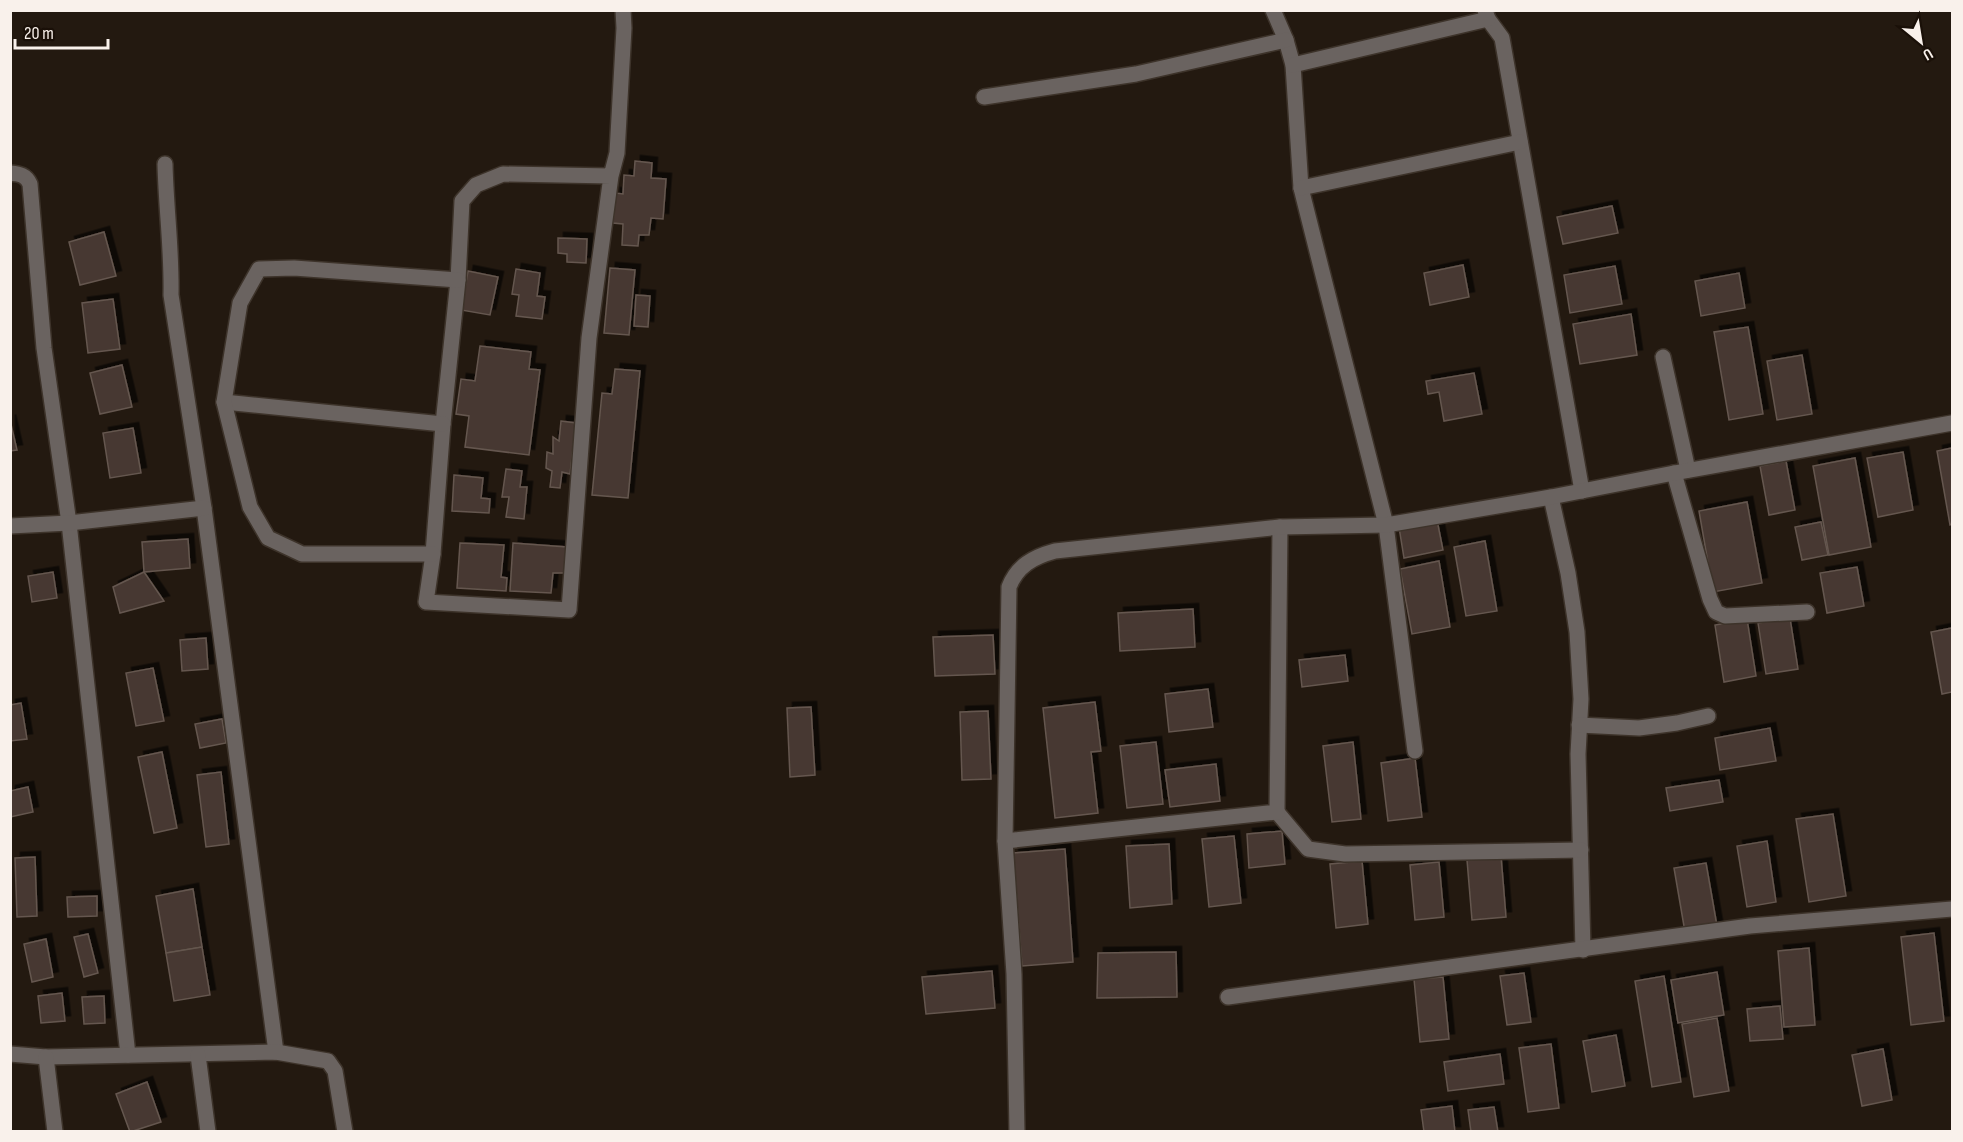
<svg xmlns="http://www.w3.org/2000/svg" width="1963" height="1142" font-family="'Sofia Sans Condensed',sans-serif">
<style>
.building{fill:#463931;stroke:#65574f;stroke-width:1.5;filter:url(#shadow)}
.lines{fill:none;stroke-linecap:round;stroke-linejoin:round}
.minor-casing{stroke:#3d332a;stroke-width:18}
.minor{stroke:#6a6360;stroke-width:15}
</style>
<defs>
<filter id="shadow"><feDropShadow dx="5.5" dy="-5.5" stdDeviation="0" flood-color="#0009"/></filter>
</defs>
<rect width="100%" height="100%" fill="#231910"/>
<g class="building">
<polygon points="635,161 652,163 651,178 666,179 663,219 651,218 649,235 639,235 638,246 622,245 623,224 613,223 615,193 623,194 624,175 634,176"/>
<polygon points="1612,206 1618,233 1563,244 1557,217"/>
<polygon points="104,232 116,276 80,285 69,242"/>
<polygon points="558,238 587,239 586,263 567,262 567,254 558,253"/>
<polygon points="1463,265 1469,297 1430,305 1424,273"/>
<polygon points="1615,266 1622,304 1570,313 1564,275"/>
<polygon points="610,268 635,270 629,335 604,333"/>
<polygon points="516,269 540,273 537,296 545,297 542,319 516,316 519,295 512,294"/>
<polygon points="468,271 498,277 490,315 461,310"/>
<polygon points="1739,273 1745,308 1701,316 1695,281"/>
<polygon points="636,295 650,296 648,327 634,326"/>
<polygon points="113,299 120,349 88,353 82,303"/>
<polygon points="1631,314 1637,355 1580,364 1573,324"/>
<polygon points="1748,327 1763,414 1729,420 1714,332"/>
<polygon points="480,346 531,352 529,369 540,370 529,455 465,447 469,416 456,414 461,379 475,381"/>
<polygon points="1802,355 1812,414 1777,420 1767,361"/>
<polygon points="122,365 132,407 100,414 90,373"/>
<polygon points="615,369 640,371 628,498 592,495 602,393 612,394"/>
<polygon points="1474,373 1482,414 1444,421 1439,392 1428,394 1426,381"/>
<polygon points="10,420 17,450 10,451"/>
<polygon points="561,421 576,423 570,474 562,472 560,488 550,487 552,471 546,468 547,452 553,454 553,437 559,441"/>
<polygon points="133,428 141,473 110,478 103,433"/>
<polygon points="1952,448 1952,524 1950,525 1937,451"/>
<polygon points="1903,452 1913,510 1878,517 1867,458"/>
<polygon points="1855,458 1871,547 1829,555 1813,466"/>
<polygon points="1786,461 1795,510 1769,515 1760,466"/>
<polygon points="506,469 522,471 520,487 527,487 524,519 506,517 509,497 502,497"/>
<polygon points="454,475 483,478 481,498 490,499 489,513 452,511"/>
<polygon points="1747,502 1762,583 1713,592 1699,511"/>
<polygon points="1437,520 1443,550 1404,558 1399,527"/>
<polygon points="1821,522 1828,555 1802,560 1795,527"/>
<polygon points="188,539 190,568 144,572 142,542"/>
<polygon points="1485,541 1497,611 1466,616 1454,547"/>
<polygon points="460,543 504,545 501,577 507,578 506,591 457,588"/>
<polygon points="513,543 567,547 565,573 553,573 551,593 510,591"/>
<polygon points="1439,561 1450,627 1412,634 1400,569"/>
<polygon points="1857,567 1864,606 1827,613 1820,573"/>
<polygon points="53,572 57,598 32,602 28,576"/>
<polygon points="144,572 164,601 120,613 113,587"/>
<polygon points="1193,609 1195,647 1120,651 1118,613"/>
<polygon points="1790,618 1798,669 1766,674 1758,623"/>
<polygon points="1747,619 1756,676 1724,682 1715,625"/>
<polygon points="1952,628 1952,692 1942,694 1931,632"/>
<polygon points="993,635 995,674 935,676 933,637"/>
<polygon points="206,638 208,669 182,671 180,640"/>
<polygon points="1345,655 1348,681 1302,687 1299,660"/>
<polygon points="153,668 164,721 136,726 126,673"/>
<polygon points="1208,689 1213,727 1169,732 1165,694"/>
<polygon points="1095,702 1101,751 1091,752 1098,813 1055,818 1043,708"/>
<polygon points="21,703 27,739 10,741 10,705"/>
<polygon points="811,707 815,775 790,777 787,708"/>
<polygon points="988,711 991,779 962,780 960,712"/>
<polygon points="222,719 226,743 200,748 195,724"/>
<polygon points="1770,728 1776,761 1720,770 1715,738"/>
<polygon points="1156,742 1163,804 1127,808 1120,746"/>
<polygon points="1353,742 1361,819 1332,822 1323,746"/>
<polygon points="162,752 177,828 154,833 138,757"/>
<polygon points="1415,758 1422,817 1388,821 1381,763"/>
<polygon points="1216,764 1220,801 1170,807 1165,770"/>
<polygon points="221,772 229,844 206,847 197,775"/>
<polygon points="1719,780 1723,802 1670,811 1666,788"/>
<polygon points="28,787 33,812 10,817 10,791"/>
<polygon points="1833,814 1846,896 1809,902 1796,819"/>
<polygon points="1282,831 1285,864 1249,868 1247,834"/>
<polygon points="1234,836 1241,903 1209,907 1202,839"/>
<polygon points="1767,841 1776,902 1747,907 1737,846"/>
<polygon points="1169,844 1172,904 1130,908 1126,846"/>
<polygon points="1065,849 1073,962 1022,966 1013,853"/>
<polygon points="1501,856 1506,917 1472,920 1467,860"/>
<polygon points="35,857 37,916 17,917 15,858"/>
<polygon points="1362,861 1368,924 1336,928 1330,864"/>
<polygon points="1439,862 1444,917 1415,920 1410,865"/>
<polygon points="1706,863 1717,926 1685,932 1674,868"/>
<polygon points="193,889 202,947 166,953 156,896"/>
<polygon points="97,896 97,916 68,917 67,897"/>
<polygon points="1934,933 1944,1021 1911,1025 1901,937"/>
<polygon points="88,934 98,973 84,977 74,937"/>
<polygon points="46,939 53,977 32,982 24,944"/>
<polygon points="202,947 210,995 174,1001 166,953"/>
<polygon points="1809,948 1815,1025 1784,1027 1778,951"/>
<polygon points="1176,952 1177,997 1097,998 1098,953"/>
<polygon points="992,971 995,1008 926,1014 922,977"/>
<polygon points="1717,972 1724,1015 1678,1023 1671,980"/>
<polygon points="1524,973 1531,1022 1507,1025 1500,976"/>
<polygon points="1664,976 1681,1082 1652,1087 1635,981"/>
<polygon points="1443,977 1449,1039 1420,1042 1414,979"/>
<polygon points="62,993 65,1021 41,1023 38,996"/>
<polygon points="104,996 105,1023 84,1024 82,997"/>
<polygon points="1780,1006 1783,1039 1750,1041 1747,1009"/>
<polygon points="1717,1018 1729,1091 1694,1097 1682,1024"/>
<polygon points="1616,1035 1625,1086 1592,1092 1583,1041"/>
<polygon points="1551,1044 1559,1108 1528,1112 1519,1048"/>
<polygon points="1883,1049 1892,1100 1862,1106 1852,1055"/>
<polygon points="1500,1054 1504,1084 1448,1091 1444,1062"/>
<polygon points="147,1082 161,1122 130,1132 116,1094"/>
<polygon points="1452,1106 1455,1132 1424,1132 1421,1110"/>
<polygon points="1494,1107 1498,1132 1471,1132 1468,1110"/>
</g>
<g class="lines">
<defs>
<g id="minor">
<polyline points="1273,10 1286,40 1293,65 1301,188 1386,525 1415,751"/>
<polyline points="1485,10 1488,19 1502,38 1582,491"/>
<polyline points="1293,65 1488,19"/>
<polyline points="984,97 1136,74 1286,40"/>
<path d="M165,164C166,208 172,251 171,295L204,508L276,1052"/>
<path d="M10,173C20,174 26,175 30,184L44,348L69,523L128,1055"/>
<polyline points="611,176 503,174 476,185 462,201 458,280 443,424 433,554 426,602 569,610 589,338 611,176 617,153 624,28 623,10"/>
<polyline points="1301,188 1520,142"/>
<polyline points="1663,357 1688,470"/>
<polyline points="224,402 443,424"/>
<polyline points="1674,473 1710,599 1716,612 1725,616 1807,612"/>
<polyline points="1551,497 1568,573 1577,632 1581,699 1578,754 1583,950"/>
<polyline points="10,526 69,523 204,508"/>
<polyline points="433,554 302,554 268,538 250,507 224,402 240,303 259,269 294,268 458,280"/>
<polyline points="1579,725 1639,728 1677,723 1708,716"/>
<polyline points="1277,812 1308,849 1345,854 1581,850"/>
<polyline points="1005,841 1277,812 1280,527"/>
<polyline points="1228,997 1750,926 1952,909"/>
<polyline points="10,1054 46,1057 276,1052 328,1061 335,1071 345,1132"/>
<polyline points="198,1055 208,1132"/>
<polyline points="46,1057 55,1132"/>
<path d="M1017,1132L1014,974L1005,841L1009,587C1017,566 1033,557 1055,551L1280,527L1386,525L1551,497L1674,473L1952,423"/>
</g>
</defs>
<use href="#minor" class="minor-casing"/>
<use href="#minor" class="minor"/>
</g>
<rect width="1963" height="1142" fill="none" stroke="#f9f1eb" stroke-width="24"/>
<g transform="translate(1921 42) rotate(150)" stroke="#1a1008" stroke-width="4.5" paint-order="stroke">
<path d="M0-4.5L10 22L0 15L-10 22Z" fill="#f9f1eb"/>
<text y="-9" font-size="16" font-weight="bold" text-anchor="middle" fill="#f9f1eb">U</text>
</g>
<path d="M15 39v9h93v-9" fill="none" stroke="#f9f1eb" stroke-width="3"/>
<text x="24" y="39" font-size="18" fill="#f9f1eb" stroke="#1a1008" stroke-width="4.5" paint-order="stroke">20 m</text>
</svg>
